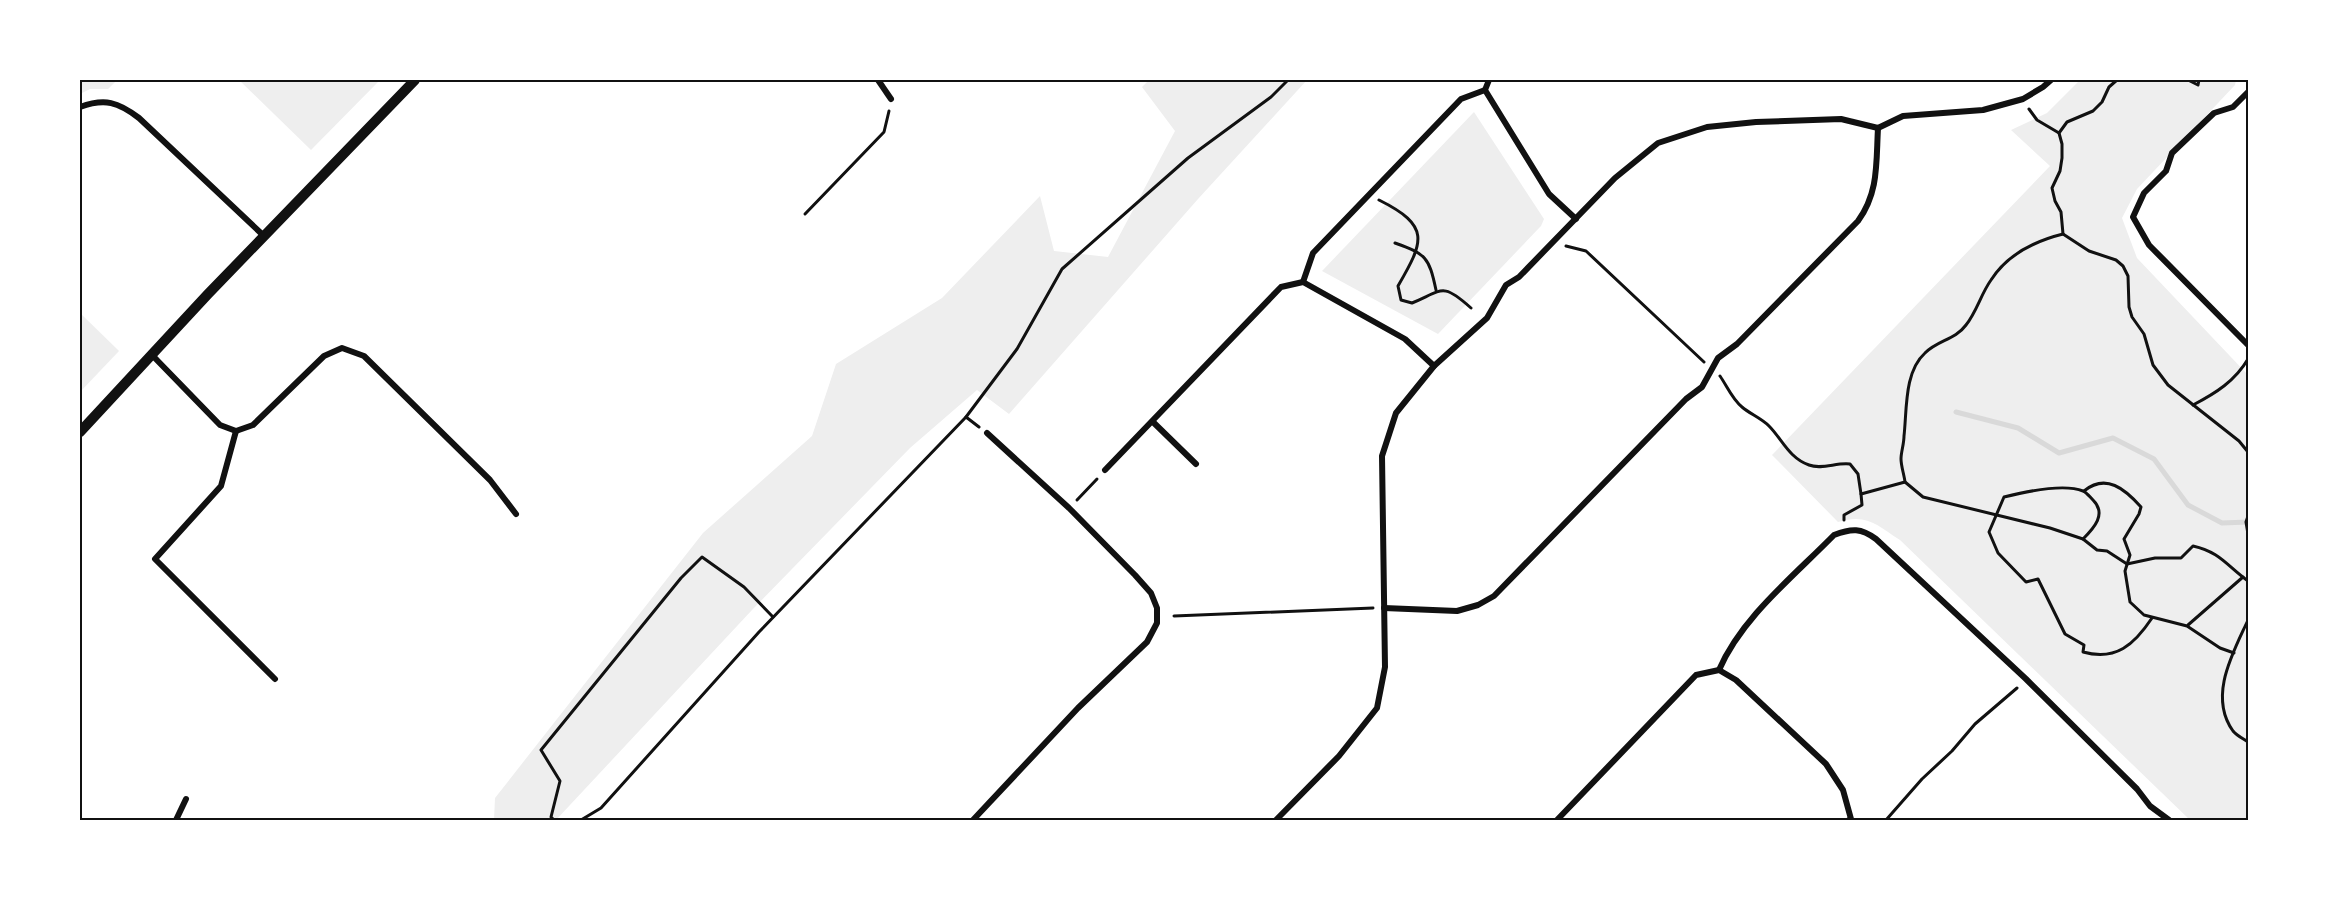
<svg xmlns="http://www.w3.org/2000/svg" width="2328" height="900" font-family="'Source Serif 4',serif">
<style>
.green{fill:#eee}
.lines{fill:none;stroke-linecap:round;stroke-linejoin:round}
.stream{stroke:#d9d9d9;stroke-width:5}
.path{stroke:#111;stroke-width:3}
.minor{stroke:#111;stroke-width:6}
.tertiary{stroke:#111;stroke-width:10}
.neatline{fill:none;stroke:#111;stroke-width:2}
</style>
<rect width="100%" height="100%" fill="#fff"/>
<g class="green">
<polygon points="80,80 117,80 108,89 90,89 80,94"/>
<polygon points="239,80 380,80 311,150"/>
<polygon points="1149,80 1307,80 1198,199 1009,414 977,390 910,448 752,610 556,820 494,820 495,798 703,533 812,436 836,364 942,298 1040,196 1054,251 1108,257 1175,131 1142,87"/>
<path d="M2080,80H2236L2235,85L2137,189L2122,218L2137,258L2248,375V820H2190L1900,540C1877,525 1867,513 1838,522L1772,455L2050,166L2011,130L2047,113Z"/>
<polygon points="1474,112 1544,219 1541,226 1438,334 1322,271"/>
<polygon points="80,313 119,351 80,392"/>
</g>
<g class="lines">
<polyline class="stream" points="1956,412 2018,428 2059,453 2113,438 2154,459 2188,505 2222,523 2248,522"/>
<g class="path">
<polyline points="2188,80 2198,85 2199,80"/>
<polyline points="2029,109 2037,120 2059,133"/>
<path d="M1379,200C1431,226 1424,241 1398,286L1401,300L1412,303C1443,290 1442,282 1471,308"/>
<polyline points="805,214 884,132 889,111"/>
<polyline points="2063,234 2061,212 2055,201 2052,188 2060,171 2062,158 2062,144 2059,133 2067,122 2093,111 2102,102 2109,87 2117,80"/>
<path d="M1395,243C1426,254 1429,257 1436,290"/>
<polyline points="1566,246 1586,251 1704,362"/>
<path d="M1720,376C1727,386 1732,399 1742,407C1750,414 1761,418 1769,426C1782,439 1789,458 1809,465C1822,470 1837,462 1850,464L1858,474L1861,494"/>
<path d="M2193,405C2216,393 2235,381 2248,359"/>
<polyline points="966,417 1017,349 1062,269 1188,158 1271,97 1288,80"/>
<path d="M1905,482L1923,497L2050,528L2083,539L2097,550L2107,551L2127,564L2155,558H2181L2193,546C2220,552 2227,566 2248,581"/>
<path d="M2084,491C2106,473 2125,489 2141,507L2139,514L2124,539L2130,555L2125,571L2130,602L2144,615L2187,626L2220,648L2234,653"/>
<polyline points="1077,500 1097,479"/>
<polyline points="2248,516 2246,522 2248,534"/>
<path d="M1844,520V515L1862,505L1861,494L1905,482C1904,474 1901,466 1901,459C1901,452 1904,444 1904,436C1907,410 1904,372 1925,353C1938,340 1955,340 1966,325C1977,311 1981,294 1991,280C2007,255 2035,241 2063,234L2089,251L2116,260L2123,266L2128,276L2129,307L2132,317L2144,334L2153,365L2168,385L2239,441L2248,452"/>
<path d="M2083,539C2094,528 2107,514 2093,500C2090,497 2086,492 2083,491C2063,483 2024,492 2004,497L1989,532L1998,553L2026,582L2038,579L2065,634L2084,645L2083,652C2116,661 2134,645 2152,618"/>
<polyline points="1174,616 1373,608"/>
<path d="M2248,620C2233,653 2208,696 2233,731C2237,736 2244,739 2248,742"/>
<polyline points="2188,625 2243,577"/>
<polyline points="554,820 551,817 560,781 541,750 681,578 702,557 744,587 773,617"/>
<polyline points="581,820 601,808 759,632 966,417 979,427"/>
<polyline points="1886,820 1922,779 1952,751 1975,724 2017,688"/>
</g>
<g class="minor">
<polyline points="878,80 891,99"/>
<polyline points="1489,80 1485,90 1549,194 1576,219"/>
<polyline points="2248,92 2233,107 2214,113 2172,153 2166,171 2144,193 2133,217 2149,245 2248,345"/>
<path d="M80,107C105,98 118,102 139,118L264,236"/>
<polyline points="1303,282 1313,253 1461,99 1485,90"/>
<polyline points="152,355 220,425 236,431 253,425 324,356 342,348 364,356 490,480 516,514"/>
<polyline points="1153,422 1196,464"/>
<polyline points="236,431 221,486 155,559 275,679"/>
<polyline points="1105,470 1281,287 1303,282 1405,339 1434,366"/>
<path d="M1384,608L1457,611L1478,605L1494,596L1686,399L1702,387L1718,358L1737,344L1858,221C1879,192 1876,163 1878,128"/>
<path d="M1719,670C1742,617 1794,576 1834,535C1852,528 1861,528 1876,539L2026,679L2137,789L2150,806L2169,820"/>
<polyline points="176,820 186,799"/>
<polyline points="973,820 1078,708 1147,642 1157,623 1157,608 1151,593 1135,575 1069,508 987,433"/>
<polyline points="1276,820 1339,756 1377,708 1385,667 1382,456 1396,413 1434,366 1487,318 1506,285 1519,277 1615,178 1658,143 1707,127 1756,122 1841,119 1878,128 1903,116 1983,110 2023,99 2043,87 2051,80"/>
<polyline points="1557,820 1696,675 1719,670 1736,680 1826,764 1843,790 1851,819 1849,820"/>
</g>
<polyline class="tertiary" points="80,432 208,294 415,80"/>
</g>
<rect width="2328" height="900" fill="none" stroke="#ffffff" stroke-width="162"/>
<rect x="81" y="81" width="2166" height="738" class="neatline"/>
</svg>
